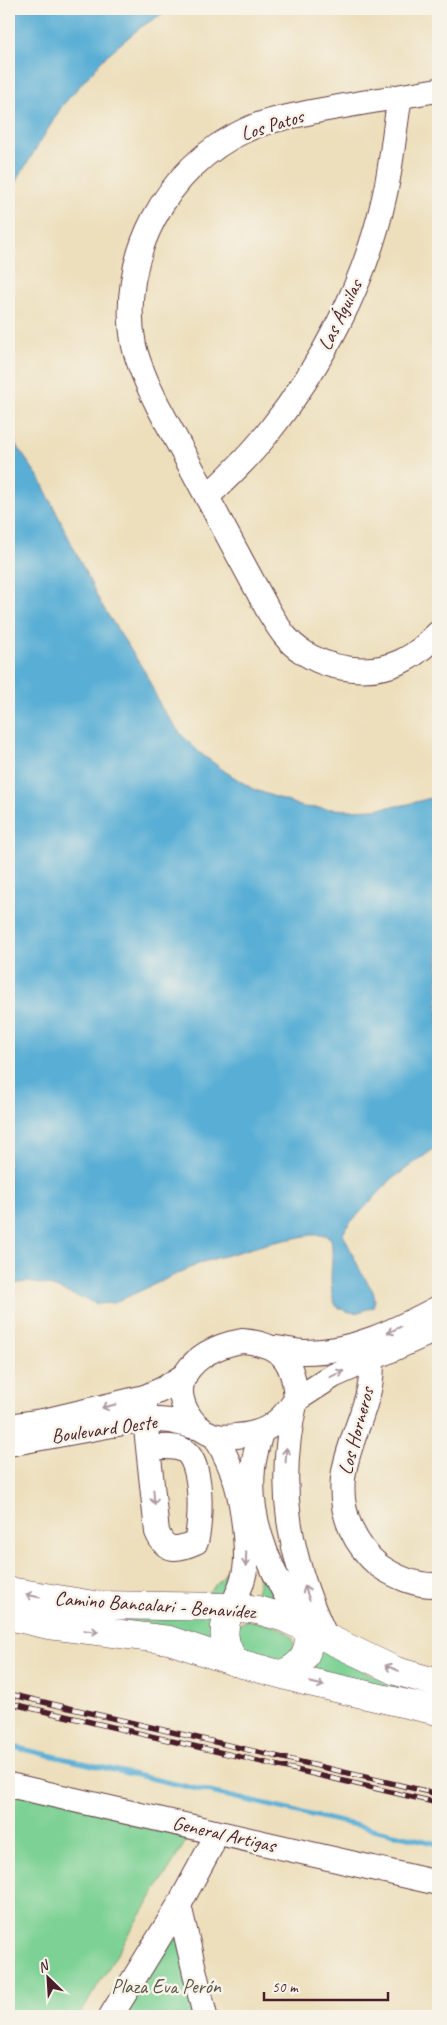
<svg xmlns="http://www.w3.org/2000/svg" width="447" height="2025" font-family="Caveat,sans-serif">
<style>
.green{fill:#7dd194;stroke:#647860}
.water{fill:#58aed5;stroke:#516680}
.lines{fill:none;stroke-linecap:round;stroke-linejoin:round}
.stream{stroke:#58aed5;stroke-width:5}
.minor-casing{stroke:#623c41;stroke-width:26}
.major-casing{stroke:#623c41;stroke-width:29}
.minor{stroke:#fff;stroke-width:24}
.major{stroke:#fff;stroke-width:28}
.rail-casing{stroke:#4a1f2b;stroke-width:5.5}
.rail{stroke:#f7f3e8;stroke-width:4;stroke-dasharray:11;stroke-linecap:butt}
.oneway{stroke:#ae9aa0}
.labels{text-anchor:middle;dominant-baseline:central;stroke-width:5;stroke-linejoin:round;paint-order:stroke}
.street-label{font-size:20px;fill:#4a1f2b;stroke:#f7f3e8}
.park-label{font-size:20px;fill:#59544a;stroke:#f7f3e8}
</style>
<rect width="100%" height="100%" fill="#f7f3e8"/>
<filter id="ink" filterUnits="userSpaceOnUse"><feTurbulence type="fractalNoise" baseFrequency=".02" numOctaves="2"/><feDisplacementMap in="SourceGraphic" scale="10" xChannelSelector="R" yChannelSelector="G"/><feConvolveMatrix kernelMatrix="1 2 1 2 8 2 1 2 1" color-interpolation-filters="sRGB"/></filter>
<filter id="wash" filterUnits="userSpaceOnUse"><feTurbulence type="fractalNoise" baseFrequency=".0096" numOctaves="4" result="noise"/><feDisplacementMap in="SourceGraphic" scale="20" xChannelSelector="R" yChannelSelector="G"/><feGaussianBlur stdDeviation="1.12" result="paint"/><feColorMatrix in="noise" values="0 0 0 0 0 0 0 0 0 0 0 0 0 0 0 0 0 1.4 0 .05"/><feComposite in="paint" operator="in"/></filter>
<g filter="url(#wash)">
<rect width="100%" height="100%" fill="#eddfbc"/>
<g class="green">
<polygon points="258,1559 277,1602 255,1596 259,1581"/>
<polygon points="231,1564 233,1564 232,1578 226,1593 207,1593 222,1578"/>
<polygon points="9,1600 214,1614 214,1640"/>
<path d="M247,1620C263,1624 300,1626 293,1651L281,1661L276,1660L243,1649L239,1646L238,1625Z"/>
<polygon points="323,1650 372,1675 431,1696 314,1672 310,1666 317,1651"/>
<polygon points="9,1780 199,1820 79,2016 9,2016"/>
<polygon points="179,1905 205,2016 111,2016"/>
</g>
<g class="water">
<polygon points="9,9 170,9 141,27 107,55 83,82 62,106 9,193"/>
<path d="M9,422L16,445L40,479L101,604L145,672L161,707L181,734L200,753L226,772L253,789L303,807L349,810L373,809L404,805L438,796V1146L392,1179L348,1225L343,1234L361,1272L373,1291L375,1300L373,1307C356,1314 352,1315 336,1306C326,1285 335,1261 331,1239L326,1235H310L270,1243L203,1262L114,1303L97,1304L47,1285L28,1282L9,1284Z"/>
</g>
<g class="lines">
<polyline class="stream" points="9,1746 438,1844"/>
</g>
</g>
<g filter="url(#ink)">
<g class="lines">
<defs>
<g id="minor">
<path d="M438,90C396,97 354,104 311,112C290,117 266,120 246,130C166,166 117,259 134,346C139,367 148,386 158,406L269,612C278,626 286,641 300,650C327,670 371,676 402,661C417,654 427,644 438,633"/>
<path d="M207,497C228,477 249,457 267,434C322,365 365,284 384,198C392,165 394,130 400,97"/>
<path d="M242,1341C282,1344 294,1361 296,1400C279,1423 266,1434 236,1436C229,1437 220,1437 213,1435C190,1427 172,1396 186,1373C199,1353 220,1345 242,1341Z"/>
<path d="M371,1341C372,1357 373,1374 369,1390C357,1440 328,1476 351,1529C358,1544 366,1555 378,1565C395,1577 417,1586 438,1585"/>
<path d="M275,1348C285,1349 295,1352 305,1352C354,1352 396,1330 438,1308"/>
<path d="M145,1397V1419L157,1532C166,1553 177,1550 196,1542C201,1523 204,1460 183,1450C173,1445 160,1447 149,1448"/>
<polyline points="9,1426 48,1420 145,1397 163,1389 185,1375"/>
<path d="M261,1432C258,1444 254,1456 253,1469C247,1525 276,1585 308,1629"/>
<path d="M215,1436C236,1473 241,1493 245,1535C246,1546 247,1558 245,1570C243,1583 237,1595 232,1607"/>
<polyline points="9,1444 145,1419 171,1421 200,1428"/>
<path d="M326,1637C289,1559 275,1485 296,1400L333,1376L438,1329"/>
<polyline points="9,1785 438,1883"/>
<polyline points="179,1905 205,2016"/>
<polyline points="111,2016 179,1905 211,1846 215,1832"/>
</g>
<g id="major">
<polyline points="9,1591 94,1605 232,1607 258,1610 285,1618 396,1671 438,1683"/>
<path d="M232,1607C221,1627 222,1643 235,1662"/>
<polyline points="9,1616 49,1625 169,1640 235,1662 305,1681 438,1711"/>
<path d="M282,1674C304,1665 311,1652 308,1629"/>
</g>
</defs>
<use href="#minor" class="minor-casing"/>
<use href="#major" class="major-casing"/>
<use href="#minor" class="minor"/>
<use href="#major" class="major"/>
<defs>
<g id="rail">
<polyline points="9,1694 438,1794"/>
<polyline points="9,1703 438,1803"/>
</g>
</defs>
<use href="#rail" class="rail-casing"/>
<use href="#rail" class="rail"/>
</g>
<defs><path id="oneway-shaft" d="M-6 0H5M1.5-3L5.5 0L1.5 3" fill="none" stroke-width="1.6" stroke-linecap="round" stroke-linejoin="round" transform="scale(1.25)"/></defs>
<g class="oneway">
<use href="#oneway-shaft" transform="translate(394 1330) rotate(154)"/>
<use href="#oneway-shaft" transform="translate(337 1374) rotate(-25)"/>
<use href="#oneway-shaft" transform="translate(109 1406) rotate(167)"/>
<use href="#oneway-shaft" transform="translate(286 1455) rotate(-87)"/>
<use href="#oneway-shaft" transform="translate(154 1497) rotate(85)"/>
<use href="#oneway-shaft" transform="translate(246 1559) rotate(92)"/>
<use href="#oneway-shaft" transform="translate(307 1593) rotate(-109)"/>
<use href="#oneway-shaft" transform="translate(33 1596) rotate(-168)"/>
<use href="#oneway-shaft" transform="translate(91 1631) rotate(6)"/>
<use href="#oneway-shaft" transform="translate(392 1668) rotate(-158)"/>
<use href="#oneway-shaft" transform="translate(317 1684) rotate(13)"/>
</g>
</g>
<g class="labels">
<g class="street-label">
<text transform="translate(272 125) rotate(-17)">Los Patos</text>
<text transform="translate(340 315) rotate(-64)">Las Águilas</text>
<text transform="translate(104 1429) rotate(-8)">Boulevard Oeste</text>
<text transform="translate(356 1431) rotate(-75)">Los Horneros</text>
<text transform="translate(155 1605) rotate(4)">Camino Bancalari - Benavídez</text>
<text transform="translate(224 1834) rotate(13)">General Artigas</text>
</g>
<g class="park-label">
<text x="166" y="1986">Plaza Eva Perón</text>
</g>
</g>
<rect width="447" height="2025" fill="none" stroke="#f7f3e8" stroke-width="30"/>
<g transform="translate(48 1978) rotate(335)" stroke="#f7f3e8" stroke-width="4" paint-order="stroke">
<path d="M0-4L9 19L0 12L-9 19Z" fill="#4a1f2b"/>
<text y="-8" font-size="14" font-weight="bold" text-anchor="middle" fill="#4a1f2b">N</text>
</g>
<path d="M264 1992v8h124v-8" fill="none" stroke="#4a1f2b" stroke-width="2.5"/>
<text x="272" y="1992" font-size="15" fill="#4a1f2b" stroke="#f7f3e8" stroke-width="4" paint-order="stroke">50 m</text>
</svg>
